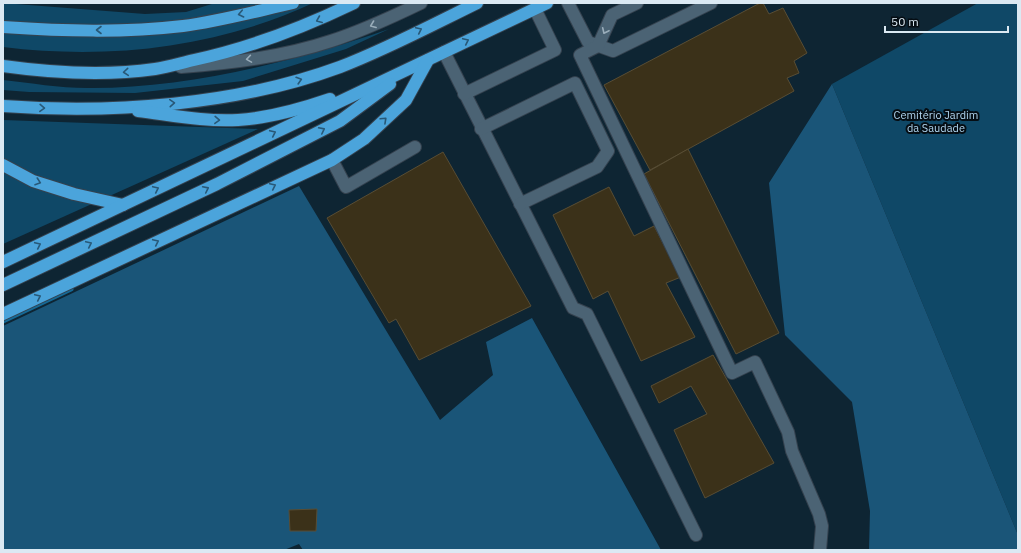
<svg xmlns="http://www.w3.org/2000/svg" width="1021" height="553" font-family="'IBM Plex Sans',sans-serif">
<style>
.green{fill:#0f4867}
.forest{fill:#1a5578}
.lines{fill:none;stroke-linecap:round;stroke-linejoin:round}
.stream{stroke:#156996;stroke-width:5}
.building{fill:#3b3119;stroke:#584d34}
.minor-casing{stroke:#35424f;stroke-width:14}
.highway-casing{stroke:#35424f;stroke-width:14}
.minor{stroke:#4b6374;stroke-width:12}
.highway{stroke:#4ba4db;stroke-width:12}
.oneway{stroke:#285877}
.oneway2{stroke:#9aadba}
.labels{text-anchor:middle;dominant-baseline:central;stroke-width:4;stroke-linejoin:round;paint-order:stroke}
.park-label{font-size:11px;fill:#b1d6f0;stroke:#050d13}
</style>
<rect width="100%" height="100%" fill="#0e2533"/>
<g class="green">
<path d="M3,3L145,14L186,12L215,3H313C217,48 108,60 3,47Z"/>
<polygon points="978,3 1018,3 1018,535 832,84"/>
<path d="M389,29L346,49L243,81L135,93L29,92L3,90V80C31,83 59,88 87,88C186,89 297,61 389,29Z"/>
<polygon points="3,120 258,129 3,244"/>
</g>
<g class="forest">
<polygon points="832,84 1018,535 1018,550 869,550 870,511 852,402 785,335 769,183"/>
<polygon points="299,186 440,420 493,375 486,342 532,318 661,550 303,550 299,544 284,550 3,550 3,326"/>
</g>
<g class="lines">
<polyline class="stream" points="3,321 71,289"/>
</g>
<g class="building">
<polygon points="760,3 763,3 769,14 783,8 807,53 794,61 799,73 787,78 794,91 650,170 604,85"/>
<polygon points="688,149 779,333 736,354 644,174"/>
<polygon points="443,152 531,306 419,360 396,319 389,323 327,218"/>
<polygon points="609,187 634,236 654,226 681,277 666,283 695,337 641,361 608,291 593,299 553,215"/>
<polygon points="713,355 774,463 705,498 674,430 707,414 691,386 659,403 651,386"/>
<polygon points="317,509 316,531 290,531 289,510"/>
</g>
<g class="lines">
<defs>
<g id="minor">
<polyline points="568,3 588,42 613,51 711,3"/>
<polyline points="637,3 612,15 598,46 580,55 732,373 755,362 788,432 792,451 819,514 822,526 820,550"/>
<polyline points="444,52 573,308 587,314 696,535"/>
<path d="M181,67C231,63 283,57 331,41C362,31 392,17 421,3"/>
<polyline points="464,94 555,50 535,9"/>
<polyline points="481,129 575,83 608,151 597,167 520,204"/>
<polyline points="332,160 346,187 415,147"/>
</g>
<g id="highway">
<path d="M3,27C63,31 123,33 183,26C220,21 257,11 293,3"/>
<path d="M3,66C53,73 105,76 155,69C168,67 181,63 194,60C250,48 302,28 354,3"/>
<path d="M3,106C112,114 237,105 340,67C387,49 432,25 477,3"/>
<path d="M138,111C171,115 205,122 238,120C270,118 301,109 330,99"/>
<polyline points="3,165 33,181 74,194 123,205"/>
<polyline points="3,262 547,3"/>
<polyline points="3,285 217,184 340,121 390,84"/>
<polyline points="3,314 332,160 364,139 406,100 428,60"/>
</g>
</defs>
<use href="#minor" class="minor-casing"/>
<use href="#highway" class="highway-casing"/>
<use href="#minor" class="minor"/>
<use href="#highway" class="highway"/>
</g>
<defs><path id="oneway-chevron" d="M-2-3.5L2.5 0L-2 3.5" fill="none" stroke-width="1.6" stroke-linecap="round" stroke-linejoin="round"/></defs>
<g class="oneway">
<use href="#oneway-chevron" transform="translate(241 14) rotate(168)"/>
<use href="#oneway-chevron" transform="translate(319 20) rotate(157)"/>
<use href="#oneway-chevron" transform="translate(99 30) rotate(180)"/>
<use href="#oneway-chevron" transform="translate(419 30) rotate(-25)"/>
<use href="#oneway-chevron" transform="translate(466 41) rotate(-25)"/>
<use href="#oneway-chevron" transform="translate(126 72) rotate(175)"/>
<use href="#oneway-chevron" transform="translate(299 80) rotate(-17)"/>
<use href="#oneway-chevron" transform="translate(172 103) rotate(-4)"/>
<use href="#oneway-chevron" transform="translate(42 108) rotate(2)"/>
<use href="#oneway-chevron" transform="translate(217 120) rotate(2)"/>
<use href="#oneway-chevron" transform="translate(384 120) rotate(-43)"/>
<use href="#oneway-chevron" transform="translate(322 130) rotate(-27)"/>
<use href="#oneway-chevron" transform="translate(273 133) rotate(-25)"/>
<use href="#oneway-chevron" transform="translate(38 182) rotate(19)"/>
<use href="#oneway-chevron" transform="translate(273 186) rotate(-25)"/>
<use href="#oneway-chevron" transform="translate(156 189) rotate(-25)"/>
<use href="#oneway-chevron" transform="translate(206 189) rotate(-26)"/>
<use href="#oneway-chevron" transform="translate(156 242) rotate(-25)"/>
<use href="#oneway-chevron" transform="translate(89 244) rotate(-25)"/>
<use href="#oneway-chevron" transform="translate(38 245) rotate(-25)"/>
<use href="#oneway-chevron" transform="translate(38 297) rotate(-25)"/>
</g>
<g class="oneway2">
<use href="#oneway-chevron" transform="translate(373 25) rotate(159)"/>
<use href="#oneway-chevron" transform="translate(605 31) rotate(115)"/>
<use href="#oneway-chevron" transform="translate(249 59) rotate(171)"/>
</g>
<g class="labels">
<g class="park-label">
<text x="936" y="115">Cemitério Jardim<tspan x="936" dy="13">da Saudade</tspan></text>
</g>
</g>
<rect width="1021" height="553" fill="none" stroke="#dbe9f3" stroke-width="8"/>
<path d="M885 26v6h123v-6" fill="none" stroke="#dbe9f3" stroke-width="2"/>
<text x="891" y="26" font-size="12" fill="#dbe9f3" stroke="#050d13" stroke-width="3" paint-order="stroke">50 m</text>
</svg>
